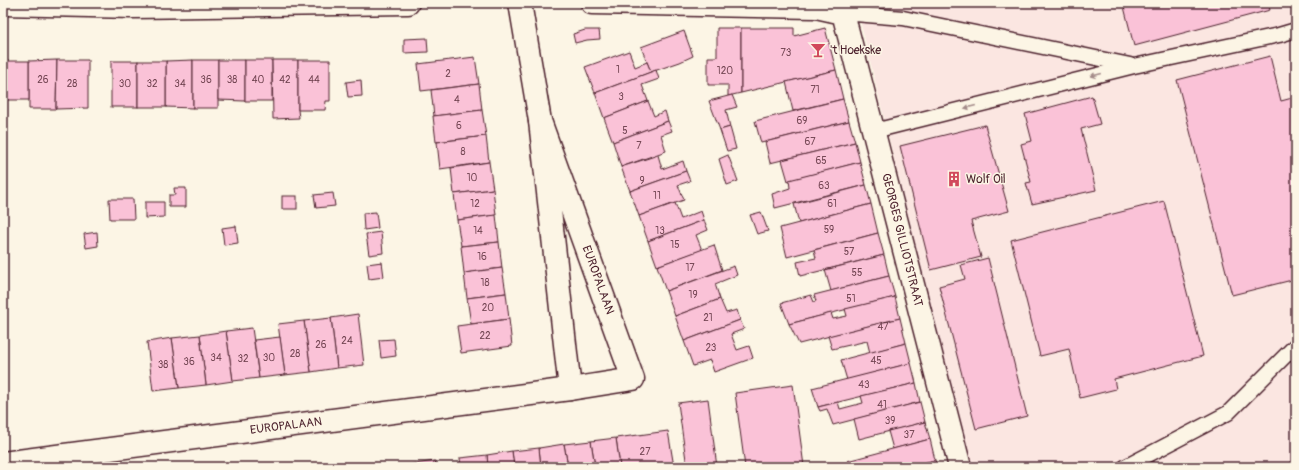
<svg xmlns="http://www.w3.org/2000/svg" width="1299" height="470" font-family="Pangolin,sans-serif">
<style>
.built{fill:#fbe6e1}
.building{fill:#fac2d7;stroke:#4a1f2b}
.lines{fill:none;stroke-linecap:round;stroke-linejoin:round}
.lane-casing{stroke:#4a1f2b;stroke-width:17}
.street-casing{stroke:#4a1f2b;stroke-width:25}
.lane{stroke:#fcf5e5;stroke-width:14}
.street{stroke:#fcf5e5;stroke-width:22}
.oneway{fill:#a38a88}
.labels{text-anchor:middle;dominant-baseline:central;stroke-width:3;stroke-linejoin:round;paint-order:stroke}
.number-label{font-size:10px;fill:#764856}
.poi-label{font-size:12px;fill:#4a1f2b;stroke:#fcf5e5;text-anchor:start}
.street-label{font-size:12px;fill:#4a1f2b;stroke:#fcf5e5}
</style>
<rect width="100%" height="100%" fill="#fcf5e5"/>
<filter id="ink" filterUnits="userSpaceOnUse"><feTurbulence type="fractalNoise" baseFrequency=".025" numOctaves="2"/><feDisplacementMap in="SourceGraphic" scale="8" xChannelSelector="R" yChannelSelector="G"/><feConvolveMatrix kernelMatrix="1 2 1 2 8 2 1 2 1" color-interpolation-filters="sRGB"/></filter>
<g filter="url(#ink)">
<polygon class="built" points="856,3 1296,3 1296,467 968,467 969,466"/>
<g class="building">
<polygon points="1123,3 1268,3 1270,10 1134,46"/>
<polygon points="717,28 741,28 741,93 728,96 728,85 708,85 708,57 717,57"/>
<polygon points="741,28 794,28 794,36 825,28 836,70 741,93"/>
<polygon points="585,30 599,30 600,39 587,40 575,43 573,34"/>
<polygon points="684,31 693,56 680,62 651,72 641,47"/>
<polygon points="427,38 428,52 404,53 404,39"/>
<polygon points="629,51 635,67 647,62 651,72 595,93 585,67"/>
<polygon points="1270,56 1281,101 1296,97 1296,279 1232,295 1177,80"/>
<polygon points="475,57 479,84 421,91 418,64"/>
<polygon points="57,60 56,109 29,109 29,61"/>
<polygon points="57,60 88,60 88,108 56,109"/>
<polygon points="193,60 193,108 166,107 166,61"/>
<rect x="193" y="60" width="25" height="48"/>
<polygon points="218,60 245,60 245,101 218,100"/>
<rect x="245" y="60" width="27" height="41"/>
<polygon points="272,60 298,60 298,110 299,118 273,119"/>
<polygon points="298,60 330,60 330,101 326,101 325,110 298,110"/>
<rect x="3" y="61" width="26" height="39"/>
<rect x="111" y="61" width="27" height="46"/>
<rect x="138" y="61" width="28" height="46"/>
<polygon points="656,70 659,79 642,85 648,101 604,118 595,93"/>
<polygon points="836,70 843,99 793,111 786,82"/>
<polygon points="361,80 362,96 348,97 346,82"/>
<polygon points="479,84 482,110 434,116 431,90"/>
<polygon points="732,95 737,107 726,110 730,127 720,130 709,101"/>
<polygon points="1092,96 1100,124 1081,129 1096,190 1032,204 1026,183 1031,182 1021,144 1032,141 1025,114"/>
<polygon points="843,99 849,121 761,143 755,121"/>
<polygon points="648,101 654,116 665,111 668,121 613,142 604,118"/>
<polygon points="482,110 486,136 436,142 433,116"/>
<polygon points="668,121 672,131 661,135 666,151 621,167 613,142"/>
<polygon points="849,121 855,142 770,163 765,142"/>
<polygon points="985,125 1009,211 971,221 981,257 931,270 900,146"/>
<polygon points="730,127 736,149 727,151 720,130"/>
<polygon points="486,136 489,162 440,169 437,142"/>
<polygon points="855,142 860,162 788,181 782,160"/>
<polygon points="658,155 662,169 683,161 686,171 630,191 621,167"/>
<polygon points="728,155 738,181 727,185 719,159"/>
<polygon points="489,162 493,189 454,194 451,168"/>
<polygon points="860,162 866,185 775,208 772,194 790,188 789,180"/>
<polygon points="686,171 690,181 678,185 684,200 639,216 630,191"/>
<polygon points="866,185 871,204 799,223 794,204"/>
<polygon points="174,188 186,188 186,207 169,207 169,195 175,195"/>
<polygon points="493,189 496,215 457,220 454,194"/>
<polygon points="333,193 335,206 316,208 314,195"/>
<rect x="282" y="196" width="15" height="13"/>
<polygon points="109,199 133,199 134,219 110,219"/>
<polygon points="1164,201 1203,356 1114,379 1116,389 1080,398 1069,349 1040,356 1011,240"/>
<polygon points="145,202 164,202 164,217 145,218"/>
<polygon points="675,203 681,219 701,211 704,220 648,241 639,216"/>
<polygon points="871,204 878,233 787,257 780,228"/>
<polygon points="376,212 378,228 364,230 363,213"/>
<polygon points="761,212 768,231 757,234 750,215"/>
<polygon points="496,215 499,242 461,246 457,220"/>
<polygon points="704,220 708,230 696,235 702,250 657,266 648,241"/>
<polygon points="236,226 238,243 224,245 222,228"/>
<polygon points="97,232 98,246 86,248 84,234"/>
<polygon points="381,232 383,253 369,255 366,234"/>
<polygon points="878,233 884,255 800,276 797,262 816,258 814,250"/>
<polygon points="499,242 502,268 464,273 461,246"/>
<polygon points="714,245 722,270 666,291 657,266"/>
<polygon points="884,255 889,276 831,291 825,270"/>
<polygon points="988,258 1027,416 976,429 939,286 965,279 961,265"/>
<polygon points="382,262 384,277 369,279 367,264"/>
<polygon points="734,266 737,275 715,284 720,299 675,316 666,291"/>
<polygon points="502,268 506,293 467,298 464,273"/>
<polygon points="889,276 895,297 789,324 781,303 811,295 814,302 816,301 814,295"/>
<polygon points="506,293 509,319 471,324 467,298"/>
<polygon points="895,297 900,318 799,344 789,324 831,313 833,319 847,316 845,309"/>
<polygon points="720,299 726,313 737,310 740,320 684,341 675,316"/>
<polygon points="358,314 364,365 337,368 331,318"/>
<polygon points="331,318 337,368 311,372 304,321"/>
<polygon points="900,318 906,343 870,353 867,341 832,349 828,336"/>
<polygon points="509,319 512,346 461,353 457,326"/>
<polygon points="740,320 744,329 731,334 737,350 749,346 753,358 714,372 710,360 693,366 684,341"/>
<polygon points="304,321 311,372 285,375 278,324"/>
<polygon points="252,328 259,378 233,381 226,331"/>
<polygon points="226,331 233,381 206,385 200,335"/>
<polygon points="200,335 206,385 179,388 172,338"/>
<polygon points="280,337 285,375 259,378 254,340"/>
<polygon points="172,338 179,388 153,391 147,342"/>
<polygon points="394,339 396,356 381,358 379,340"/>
<polygon points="906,343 911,363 847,380 841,360"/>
<polygon points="911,363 916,383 818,407 812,388"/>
<polygon points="916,383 920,402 833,425 827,409 820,411 818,407 838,402 840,409 863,403 861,396"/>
<polygon points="793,385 804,466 794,467 745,467 735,393"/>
<polygon points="708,399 717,467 687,467 678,403"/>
<polygon points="920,402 925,422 859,439 854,419"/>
<polygon points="925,422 930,439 893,449 888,431"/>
<polygon points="668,431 674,467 620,467 616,438"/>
<polygon points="616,438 620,467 595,467 591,441"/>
<polygon points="930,439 935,460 908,467 849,467 847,461"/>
<polygon points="591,441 595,467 568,467 564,444"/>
<polygon points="564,444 568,467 541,467 539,448"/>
<polygon points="539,448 541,467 514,467 512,451"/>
<polygon points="512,451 514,467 488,467 487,455"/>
<polygon points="487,455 488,467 461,467 460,458"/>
<polygon points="935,460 937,467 908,467"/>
<polygon points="435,461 436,467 408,467 408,465"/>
<polygon points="408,465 408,467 391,467"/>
</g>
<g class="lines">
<defs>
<g id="lane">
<polyline points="843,13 903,18 1130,65"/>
<polyline points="874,131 1134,66 1279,35 1296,30"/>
<polyline points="1125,467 1228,413 1296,345"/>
</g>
<g id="street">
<polyline points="520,3 540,121 570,389"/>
<polyline points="592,3 816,7 843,13 960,467"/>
<polyline points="3,4 133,7 408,3"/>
<polyline points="3,463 570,389 633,379 540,121"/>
</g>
</defs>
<use href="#lane" class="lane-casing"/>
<use href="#street" class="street-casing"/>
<use href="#lane" class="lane"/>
<use href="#street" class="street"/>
</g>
<defs><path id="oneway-solid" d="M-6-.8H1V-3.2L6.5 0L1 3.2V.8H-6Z"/></defs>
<g class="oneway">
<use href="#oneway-solid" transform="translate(1096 75) rotate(166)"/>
<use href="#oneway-solid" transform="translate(970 107) rotate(166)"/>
</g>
</g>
<defs>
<symbol id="bar-bare" viewBox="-9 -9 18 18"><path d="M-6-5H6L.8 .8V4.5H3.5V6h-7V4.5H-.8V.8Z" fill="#d1495b" stroke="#fcf5e5" stroke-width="2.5" paint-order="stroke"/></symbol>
<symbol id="building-bare" viewBox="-9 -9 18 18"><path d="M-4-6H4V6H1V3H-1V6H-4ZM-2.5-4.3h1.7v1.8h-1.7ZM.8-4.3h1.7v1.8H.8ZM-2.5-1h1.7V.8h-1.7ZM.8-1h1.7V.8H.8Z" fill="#d1495b" stroke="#fcf5e5" stroke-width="2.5" paint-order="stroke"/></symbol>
</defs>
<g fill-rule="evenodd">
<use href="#bar-bare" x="807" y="39" width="22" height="22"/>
<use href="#building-bare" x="943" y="168" width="22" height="22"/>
</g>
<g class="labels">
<g class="number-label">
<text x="786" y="53">73</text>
<text x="618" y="70">1</text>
<text x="725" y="71">120</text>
<text x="448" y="74">2</text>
<text x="43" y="80">26</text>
<text x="206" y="80">36</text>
<text x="232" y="80">38</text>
<text x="258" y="80">40</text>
<text x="285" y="80">42</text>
<text x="314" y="80">44</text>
<text x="72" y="84">28</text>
<text x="125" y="84">30</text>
<text x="152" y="84">32</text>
<text x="180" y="84">34</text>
<text x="815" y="90">71</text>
<text x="621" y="97">3</text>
<text x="457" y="100">4</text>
<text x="802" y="121">69</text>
<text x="459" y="126">6</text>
<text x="625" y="131">5</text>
<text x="810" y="142">67</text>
<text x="639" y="146">7</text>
<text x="463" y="152">8</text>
<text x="821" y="161">65</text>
<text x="472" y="178">10</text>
<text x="642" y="181">9</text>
<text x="824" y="186">63</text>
<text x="657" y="196">11</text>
<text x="475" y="204">12</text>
<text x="832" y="204">61</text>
<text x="829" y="230">59</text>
<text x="478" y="231">14</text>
<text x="660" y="231">13</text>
<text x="675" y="245">15</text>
<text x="849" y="252">57</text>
<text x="482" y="257">16</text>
<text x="690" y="268">17</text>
<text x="857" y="273">55</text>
<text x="485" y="283">18</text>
<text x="693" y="295">19</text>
<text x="851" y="299">51</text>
<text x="488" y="308">20</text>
<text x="708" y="318">21</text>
<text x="883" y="327">47</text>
<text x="485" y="336">22</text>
<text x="347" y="341">24</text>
<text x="321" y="345">26</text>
<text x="711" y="348">23</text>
<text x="295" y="354">28</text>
<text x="216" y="358">34</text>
<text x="269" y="358">30</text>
<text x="243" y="359">32</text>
<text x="876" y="361">45</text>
<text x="189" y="362">36</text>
<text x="163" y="365">38</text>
<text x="864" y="385">43</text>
<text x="882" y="405">41</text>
<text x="890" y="421">39</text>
<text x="909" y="435">37</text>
<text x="645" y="452">27</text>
</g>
<g class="poi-label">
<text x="830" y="50">'t Hoekske</text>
<text x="966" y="179">Wolf Oil</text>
</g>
<g class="street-label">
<text transform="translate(902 240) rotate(76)">GEORGES GILLIOTSTRAAT</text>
<text transform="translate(598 280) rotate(70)">EUROPALAAN</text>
<text transform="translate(286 426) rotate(-7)">EUROPALAAN</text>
</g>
</g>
<rect width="1299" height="470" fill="none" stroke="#fcf5e5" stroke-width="16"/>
<rect x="8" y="8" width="1283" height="454" fill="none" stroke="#4a1f2b" stroke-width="1.5" filter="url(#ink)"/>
</svg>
